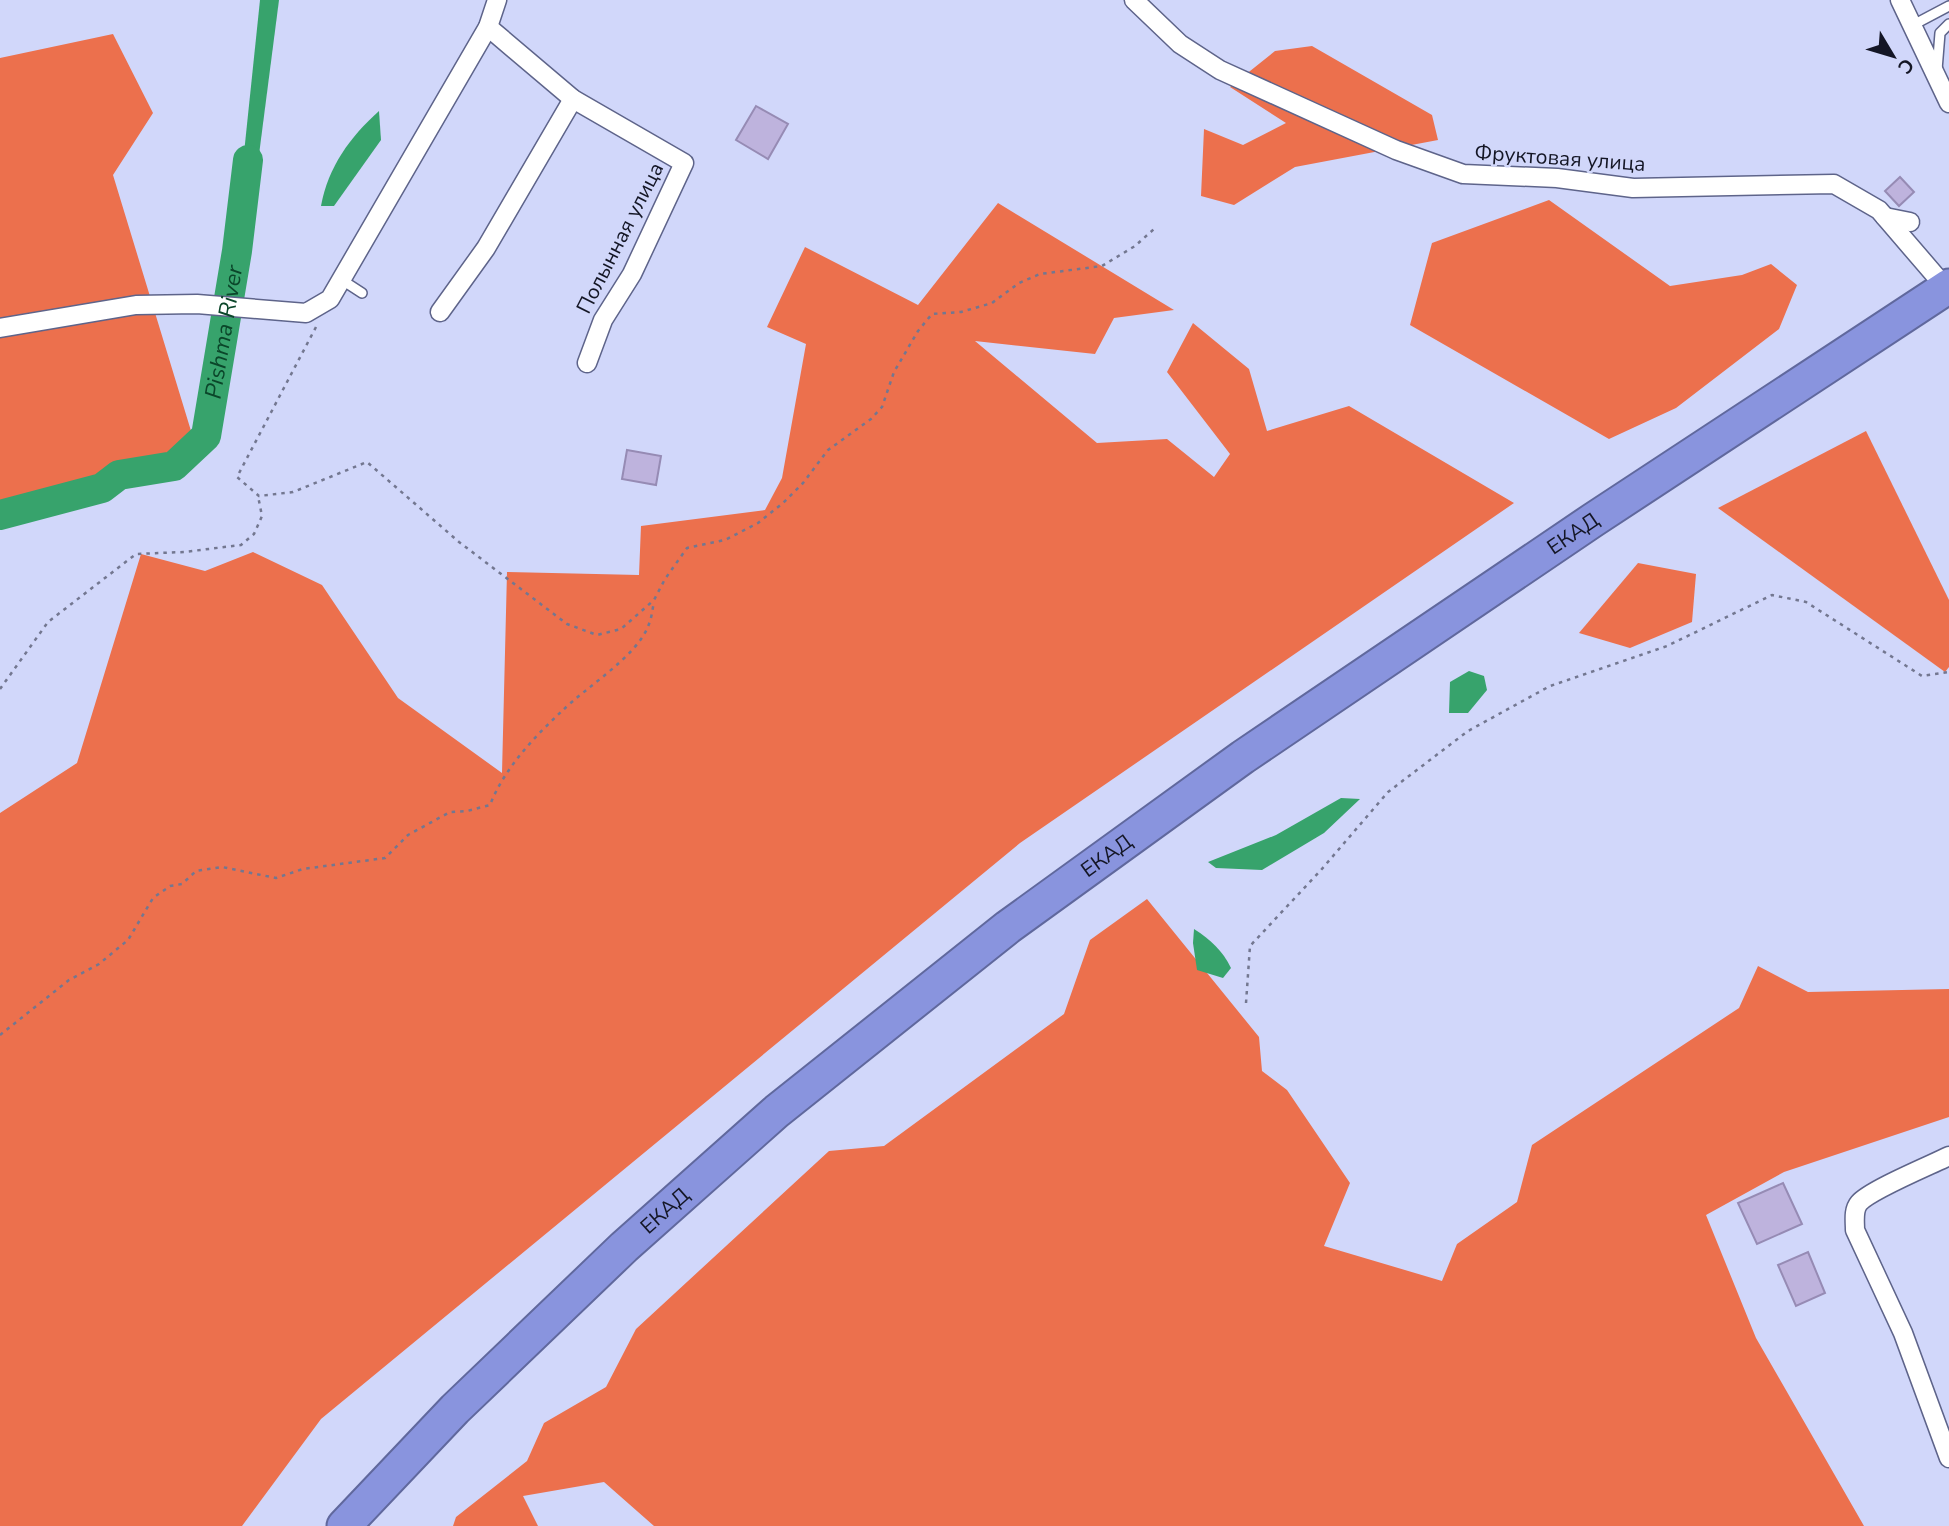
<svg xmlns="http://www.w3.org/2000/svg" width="1949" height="1526" font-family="'Nunito Sans',sans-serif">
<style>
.forest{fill:#ec704d}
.water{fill:#37a36c}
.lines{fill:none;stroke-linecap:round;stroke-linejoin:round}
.river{stroke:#37a36c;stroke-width:30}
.building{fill:#beb3dd;stroke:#968bb4;stroke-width:2}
.lane-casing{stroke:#5e648a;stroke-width:12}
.street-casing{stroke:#5e648a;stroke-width:21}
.highway-casing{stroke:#60689d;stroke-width:37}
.path{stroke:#737790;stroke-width:2.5;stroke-dasharray:3.5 5;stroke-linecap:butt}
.lane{stroke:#fff;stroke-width:9}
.street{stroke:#fff;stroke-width:18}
.highway{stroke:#8994de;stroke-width:33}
.labels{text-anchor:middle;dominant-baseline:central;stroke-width:5;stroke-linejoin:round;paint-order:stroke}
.street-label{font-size:21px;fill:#141625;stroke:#d1d7fa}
.water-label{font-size:23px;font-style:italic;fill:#0b462a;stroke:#d1d7fa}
</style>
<rect width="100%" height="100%" fill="#d1d7fa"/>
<g class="forest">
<polygon points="113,34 153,113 113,175 195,444 39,502 0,513 0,58"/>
<polygon points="1312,46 1432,115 1438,140 1295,167 1234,205 1201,196 1204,129 1243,145 1286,123 1230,87 1275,51"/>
<polygon points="1549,200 1670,286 1742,275 1771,264 1797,285 1779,329 1676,408 1609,439 1410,325 1432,243"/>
<polygon points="998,203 1174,310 1114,318 1095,354 975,341 1097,443 1167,439 1214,477 1230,454 1167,372 1193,323 1249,369 1267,431 1349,406 1514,503 1020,843 321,1419 242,1526 0,1526 0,813 77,763 141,554 205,571 253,552 322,585 398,698 502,773 507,572 639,575 641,526 765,510 782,478 806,344 767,327 805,247 918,305"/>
<polygon points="1866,431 1949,600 1949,667 1945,672 1718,508"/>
<polygon points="1638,563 1696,574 1692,622 1630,648 1579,633"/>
<polygon points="1147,899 1259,1037 1262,1071 1287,1090 1350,1183 1324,1246 1442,1281 1457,1244 1517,1202 1532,1145 1739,1008 1758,966 1808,992 1949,989 1949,1117 1784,1172 1706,1215 1756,1338 1864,1526 654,1526 604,1482 523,1496 538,1526 453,1526 456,1517 527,1461 544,1423 606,1387 636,1329 829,1151 884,1146 1064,1014 1090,940"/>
</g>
<g class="water">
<polygon points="260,0 279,0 253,201 239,201"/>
<path d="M379,111L381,140L334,206H321C328,167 350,137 379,111Z"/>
<polygon points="1469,671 1484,676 1487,690 1468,713 1449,713 1450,682"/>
<polygon points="1341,798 1360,799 1324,833 1262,870 1216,868 1208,862 1276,835"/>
<path d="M1194,929C1211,940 1222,950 1231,968L1223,978L1197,970L1193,943Z"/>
</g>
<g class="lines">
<path class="river" id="s1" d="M0,515L102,488L119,475L174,466L206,436L237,251L248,160"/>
</g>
<g class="building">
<polygon points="756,106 788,124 768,159 736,140"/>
<polygon points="1900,177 1914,192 1899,206 1885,191"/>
<polygon points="627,450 661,456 656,485 622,479"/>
<polygon points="1783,1183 1802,1224 1757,1244 1738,1203"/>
<polygon points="1808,1252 1825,1293 1796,1306 1778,1265"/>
</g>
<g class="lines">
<defs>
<g id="lane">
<polyline points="1913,25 1949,6"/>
<polyline points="1937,70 1940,33 1949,24"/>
<polyline points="342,280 362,293"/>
</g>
<g id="street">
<polyline points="1134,0 1180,44 1220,70 1396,150 1463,174 1557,178 1633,188 1834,184 1879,210 1946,288"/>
<polyline points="1900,0 1949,103"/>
<polyline points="488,27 573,99 684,163 632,274 603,320 587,363"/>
<polyline points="1885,217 1910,222"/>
<polyline points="440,312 486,248 573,99"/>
<polyline points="0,328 136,305 197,304 306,313 330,299 488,27 497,0"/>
<path d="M1949,1156C1931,1165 1870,1190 1859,1203C1853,1210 1855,1221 1855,1230L1903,1333L1949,1458"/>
</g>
<g id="highway">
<path id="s2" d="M344,1526L455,1409L624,1247L777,1111L1008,927L1243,757L1593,520L1949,286"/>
</g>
</defs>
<use href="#lane" class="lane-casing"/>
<use href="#street" class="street-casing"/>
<use href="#highway" class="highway-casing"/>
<g class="path">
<polyline points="316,327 237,477 259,496 293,492 367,462 459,542 567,624 597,635 621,629 654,600 665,579 687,548 725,540 758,523 783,503 803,483 828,450 871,419 882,407 894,372 918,331 932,314 961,312 992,303 1019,283 1040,274 1102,266 1135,246 1154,229"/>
<polyline points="0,689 48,622 136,554 184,552 241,545 254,534 262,516 258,496"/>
<polyline points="1246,1003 1250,946 1321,870 1388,792 1468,731 1550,686 1667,646 1772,595 1806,602 1922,676 1949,672"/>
<path d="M0,1035L69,980L99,964L128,940L153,898L170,886L182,884L196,871L222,867L276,878L303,869L385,858L408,835L450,812L467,811L490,805C504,769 534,737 562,711C586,687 638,656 649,624C652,617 652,610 654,603"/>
</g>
<use href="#lane" class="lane"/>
<use href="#street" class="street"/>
<use href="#highway" class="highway"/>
</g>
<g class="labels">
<g class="street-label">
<text transform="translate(1560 158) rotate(4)">Фруктовая улица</text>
<text transform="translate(620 238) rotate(-63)">Полынная улица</text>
<text stroke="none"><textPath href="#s2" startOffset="1584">ЕКАД</textPath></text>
<text stroke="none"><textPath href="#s2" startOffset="1017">ЕКАД</textPath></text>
<text stroke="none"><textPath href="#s2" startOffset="450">ЕКАД</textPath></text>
</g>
<g class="water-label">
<text stroke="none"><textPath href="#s1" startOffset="332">Pishma River</textPath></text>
</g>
</g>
<g transform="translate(1893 56) rotate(128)" stroke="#d1d7fa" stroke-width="5" paint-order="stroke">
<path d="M0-5L12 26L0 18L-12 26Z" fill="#141625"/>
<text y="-10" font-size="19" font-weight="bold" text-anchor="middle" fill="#141625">С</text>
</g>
</svg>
